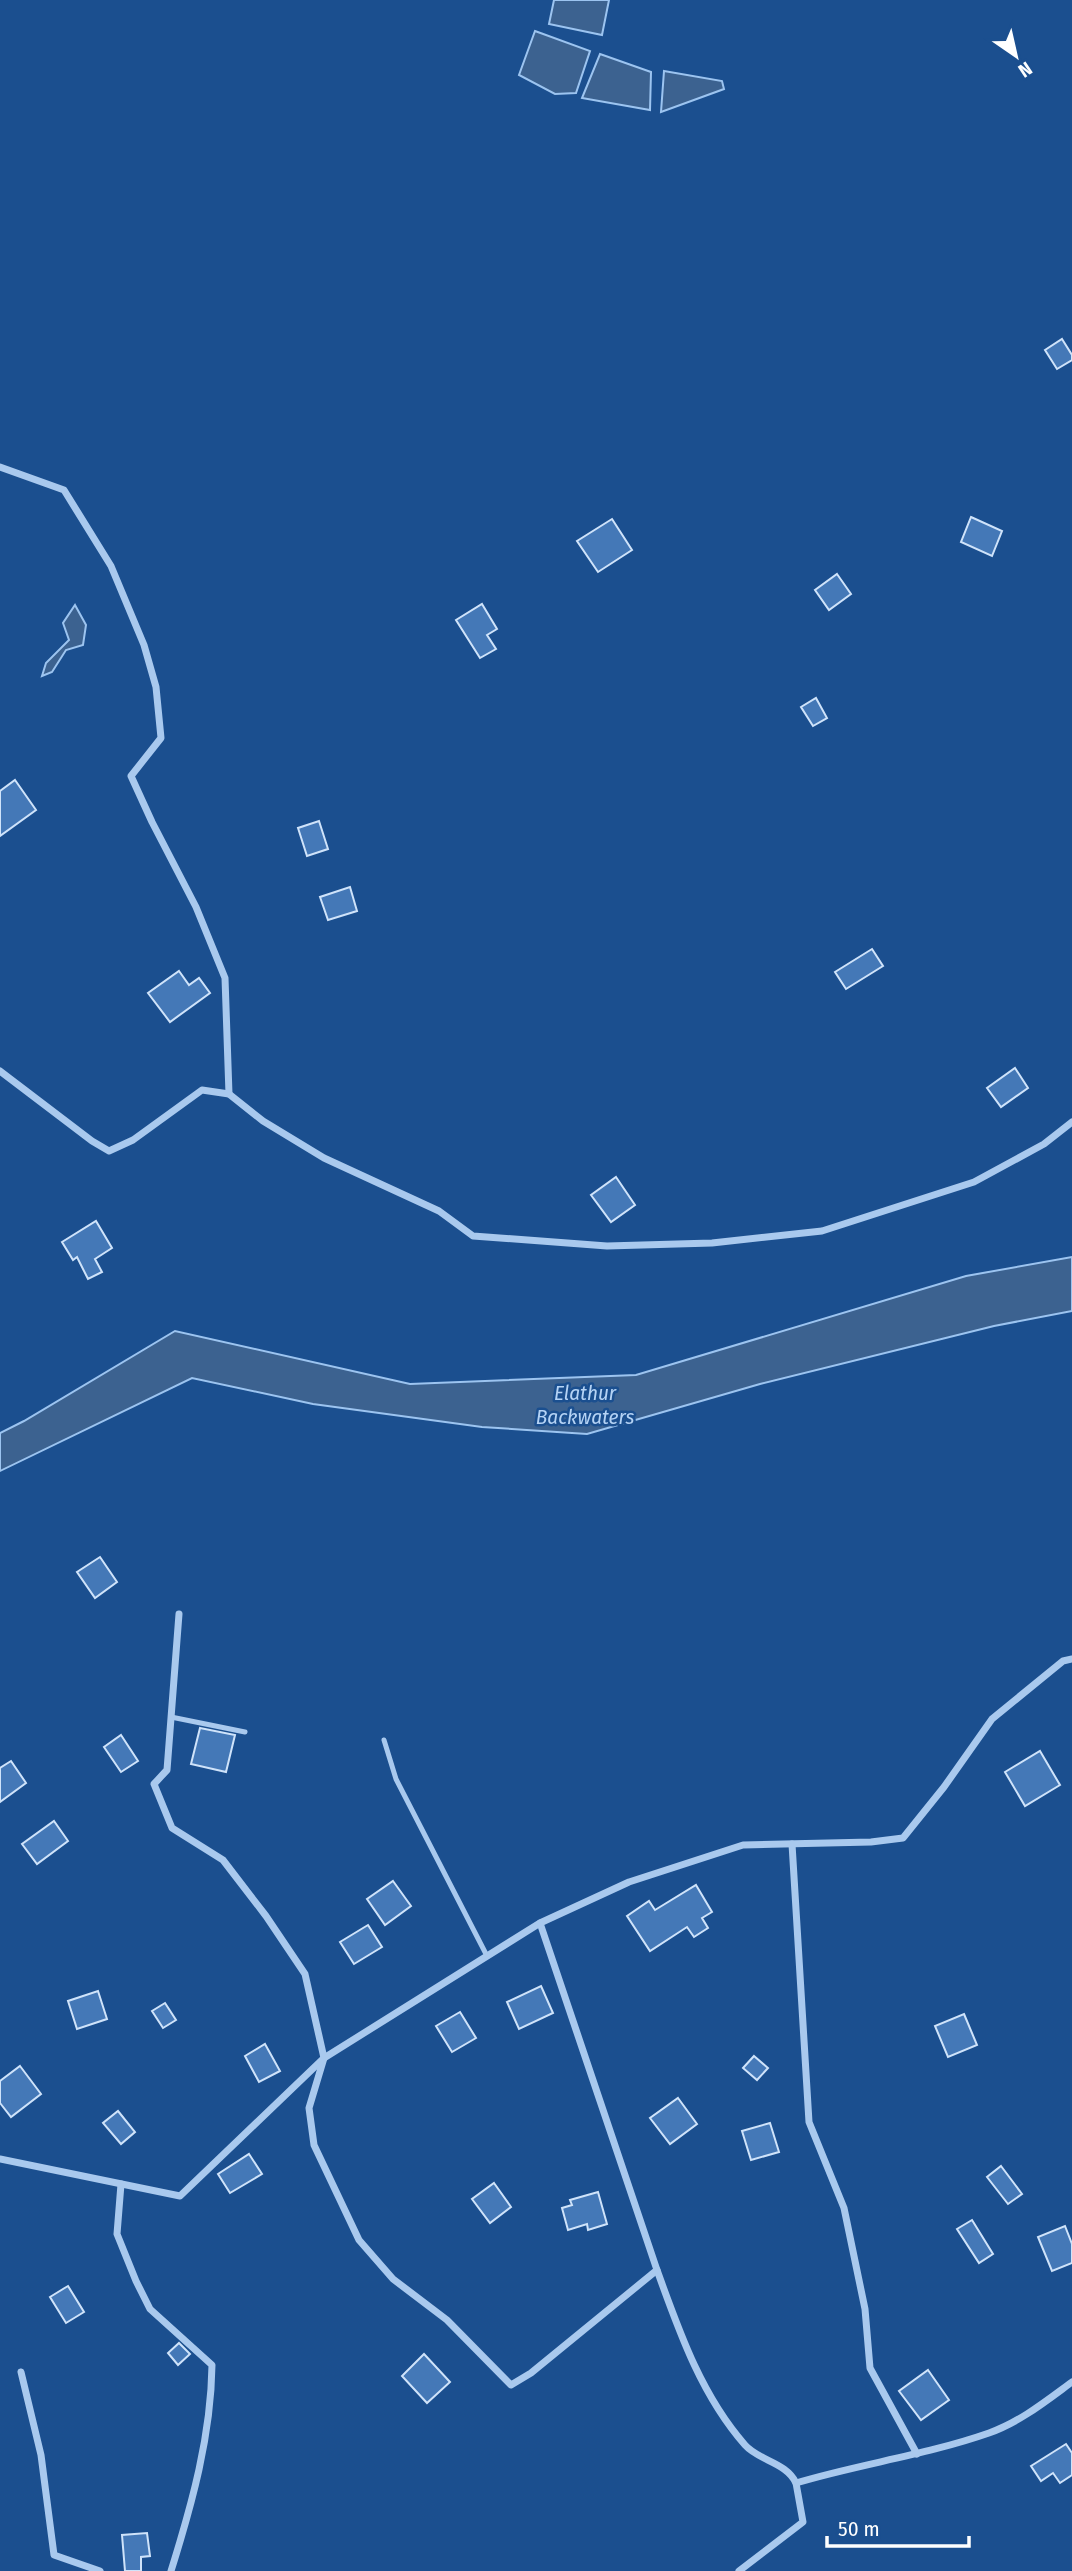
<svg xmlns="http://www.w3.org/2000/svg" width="1072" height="2571" font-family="'Fira Sans Condensed',sans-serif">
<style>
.water{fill:#3c6290;stroke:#9cc4f0;stroke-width:2}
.building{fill:#4478b7;stroke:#cfe3fa;stroke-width:2}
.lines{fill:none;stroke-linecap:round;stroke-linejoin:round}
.lane{stroke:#a9c9ee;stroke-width:5}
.street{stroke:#a9c9ee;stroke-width:7}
.labels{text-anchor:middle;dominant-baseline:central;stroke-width:5;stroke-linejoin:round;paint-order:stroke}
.water-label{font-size:21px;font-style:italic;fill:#b5d3f5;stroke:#1b4f8f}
</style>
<rect width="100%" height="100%" fill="#1b4f8f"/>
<g class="water">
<polygon points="554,0 609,0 602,35 549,24"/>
<polygon points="535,31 590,51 576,93 555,94 519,75"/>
<polygon points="600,54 651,72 650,110 582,98"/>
<polygon points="664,71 722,81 724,89 661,112"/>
<polygon points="75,605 86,625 83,645 66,650 52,672 42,676 46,663 69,640 63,623"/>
<polygon points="1072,1257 1072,1311 994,1326 760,1384 587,1434 482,1427 313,1404 192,1378 0,1471 0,1433 24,1421 175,1331 410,1384 636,1375 966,1276"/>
</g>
<g class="building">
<polygon points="1062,339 1072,355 1072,360 1057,369 1045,350"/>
<polygon points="971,517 1002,531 992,556 961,542"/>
<polygon points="612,519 632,550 598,572 577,541"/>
<polygon points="837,574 851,594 829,610 815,590"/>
<polygon points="482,604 497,629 487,635 496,649 480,658 456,620"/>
<polygon points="816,698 827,718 813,726 801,707"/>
<polygon points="15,780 36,810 0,836 0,791"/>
<polygon points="319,821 328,849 307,856 298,828"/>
<polygon points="350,887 357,911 328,920 320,897"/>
<polygon points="872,949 883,966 846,989 835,972"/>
<polygon points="179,971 189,985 199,978 210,993 170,1022 148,993"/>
<polygon points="1015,1068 1028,1088 1001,1107 987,1088"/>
<polygon points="616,1177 635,1205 611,1222 591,1195"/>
<polygon points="96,1221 112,1248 95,1259 102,1272 88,1279 77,1257 73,1260 62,1242"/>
<polygon points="100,1557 117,1582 95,1598 77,1572"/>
<polygon points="200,1728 235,1735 226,1772 191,1764"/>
<polygon points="121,1735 138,1761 121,1772 104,1747"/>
<polygon points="1040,1751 1060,1785 1025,1806 1005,1772"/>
<polygon points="11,1761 26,1783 0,1802 0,1768"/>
<polygon points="54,1821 68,1841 37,1864 22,1844"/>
<polygon points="393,1881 411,1906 385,1925 367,1899"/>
<polygon points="696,1885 712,1912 702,1918 708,1928 694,1937 687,1927 650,1951 627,1916 649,1901 655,1910"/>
<polygon points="368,1925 382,1947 354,1964 340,1942"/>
<polygon points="541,1986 553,2013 519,2029 507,2002"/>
<polygon points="98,1991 107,2019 77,2029 68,2001"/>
<polygon points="165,2003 176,2020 163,2028 152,2011"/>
<polygon points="460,2012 476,2038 452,2052 436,2026"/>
<polygon points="964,2014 977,2045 948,2057 935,2026"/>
<polygon points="265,2044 280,2071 259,2082 245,2056"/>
<polygon points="754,2056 768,2068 757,2080 743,2068"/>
<polygon points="20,2066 41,2094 11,2117 0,2103 0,2081"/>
<polygon points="678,2098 697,2124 670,2144 650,2118"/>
<polygon points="118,2111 135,2132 121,2144 103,2123"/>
<polygon points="770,2123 779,2152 751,2160 742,2131"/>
<polygon points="249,2154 262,2174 230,2193 218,2174"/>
<polygon points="1001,2166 1022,2194 1008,2204 987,2177"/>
<polygon points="494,2183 511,2207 490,2223 472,2199"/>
<polygon points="598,2192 607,2224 588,2230 587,2224 568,2230 562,2208 572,2205 570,2200"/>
<polygon points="972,2220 993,2254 979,2263 957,2229"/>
<polygon points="1065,2226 1072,2244 1072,2263 1052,2271 1038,2237"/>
<polygon points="68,2286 84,2312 66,2323 50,2297"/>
<polygon points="179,2343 190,2354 178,2365 168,2353"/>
<polygon points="424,2354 450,2382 427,2403 402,2376"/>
<polygon points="928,2370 949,2400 921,2420 899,2391"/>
<polygon points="1066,2444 1072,2453 1072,2475 1060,2483 1053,2473 1041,2481 1031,2466"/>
<polygon points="147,2533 150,2556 141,2557 141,2571 125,2571 122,2535"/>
</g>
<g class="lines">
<g class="lane">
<polyline points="171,1717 245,1732"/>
<polyline points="384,1740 396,1779 487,1956"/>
</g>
<g class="street">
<polyline points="0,467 64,490 111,566 144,645 156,687 161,738 131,776 152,822 196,907 225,978 229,1094"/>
<polyline points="0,1071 92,1141 109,1151 133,1140 202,1090 229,1094 263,1121 324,1158 439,1211 473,1236 607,1246 712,1243 822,1231 974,1182 1044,1144 1072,1122"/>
<polyline points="179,1614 167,1770 154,1784 172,1828 223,1860 266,1916 305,1974 324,2058 309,2108 314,2145 359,2240 393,2279 447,2320 511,2385 531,2373 657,2270 540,1923"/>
<polyline points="792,1844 809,2122 844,2208 865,2309 870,2368 917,2454"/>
<polyline points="0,2159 180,2196 324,2058 540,1923 629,1882 743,1845 871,1842 903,1838 944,1787 992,1719 1063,1661 1072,1659"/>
<path d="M121,2184L117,2234L136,2281L150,2309L212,2365C211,2436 192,2504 171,2571"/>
<path d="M657,2270C679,2331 701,2395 745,2445C759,2461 786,2462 796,2483"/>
<polyline points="21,2372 41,2455 54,2555 100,2571"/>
<path d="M739,2571L803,2522L796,2483C859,2464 926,2455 989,2433C1020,2422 1046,2401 1072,2382"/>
</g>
</g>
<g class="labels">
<g class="water-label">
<text x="585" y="1393">Elathur<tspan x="585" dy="24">Backwaters</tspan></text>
</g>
</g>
<g transform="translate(1016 56) rotate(146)" stroke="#1b4f8f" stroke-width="5" paint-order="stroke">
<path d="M0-5L12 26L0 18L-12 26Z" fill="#ffffff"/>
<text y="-10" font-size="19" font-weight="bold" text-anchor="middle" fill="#ffffff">N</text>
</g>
<path d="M827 2536v10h142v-10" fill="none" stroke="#ffffff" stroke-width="3.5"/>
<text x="838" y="2536" font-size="21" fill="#ffffff" stroke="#1b4f8f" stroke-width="5" paint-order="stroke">50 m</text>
</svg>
